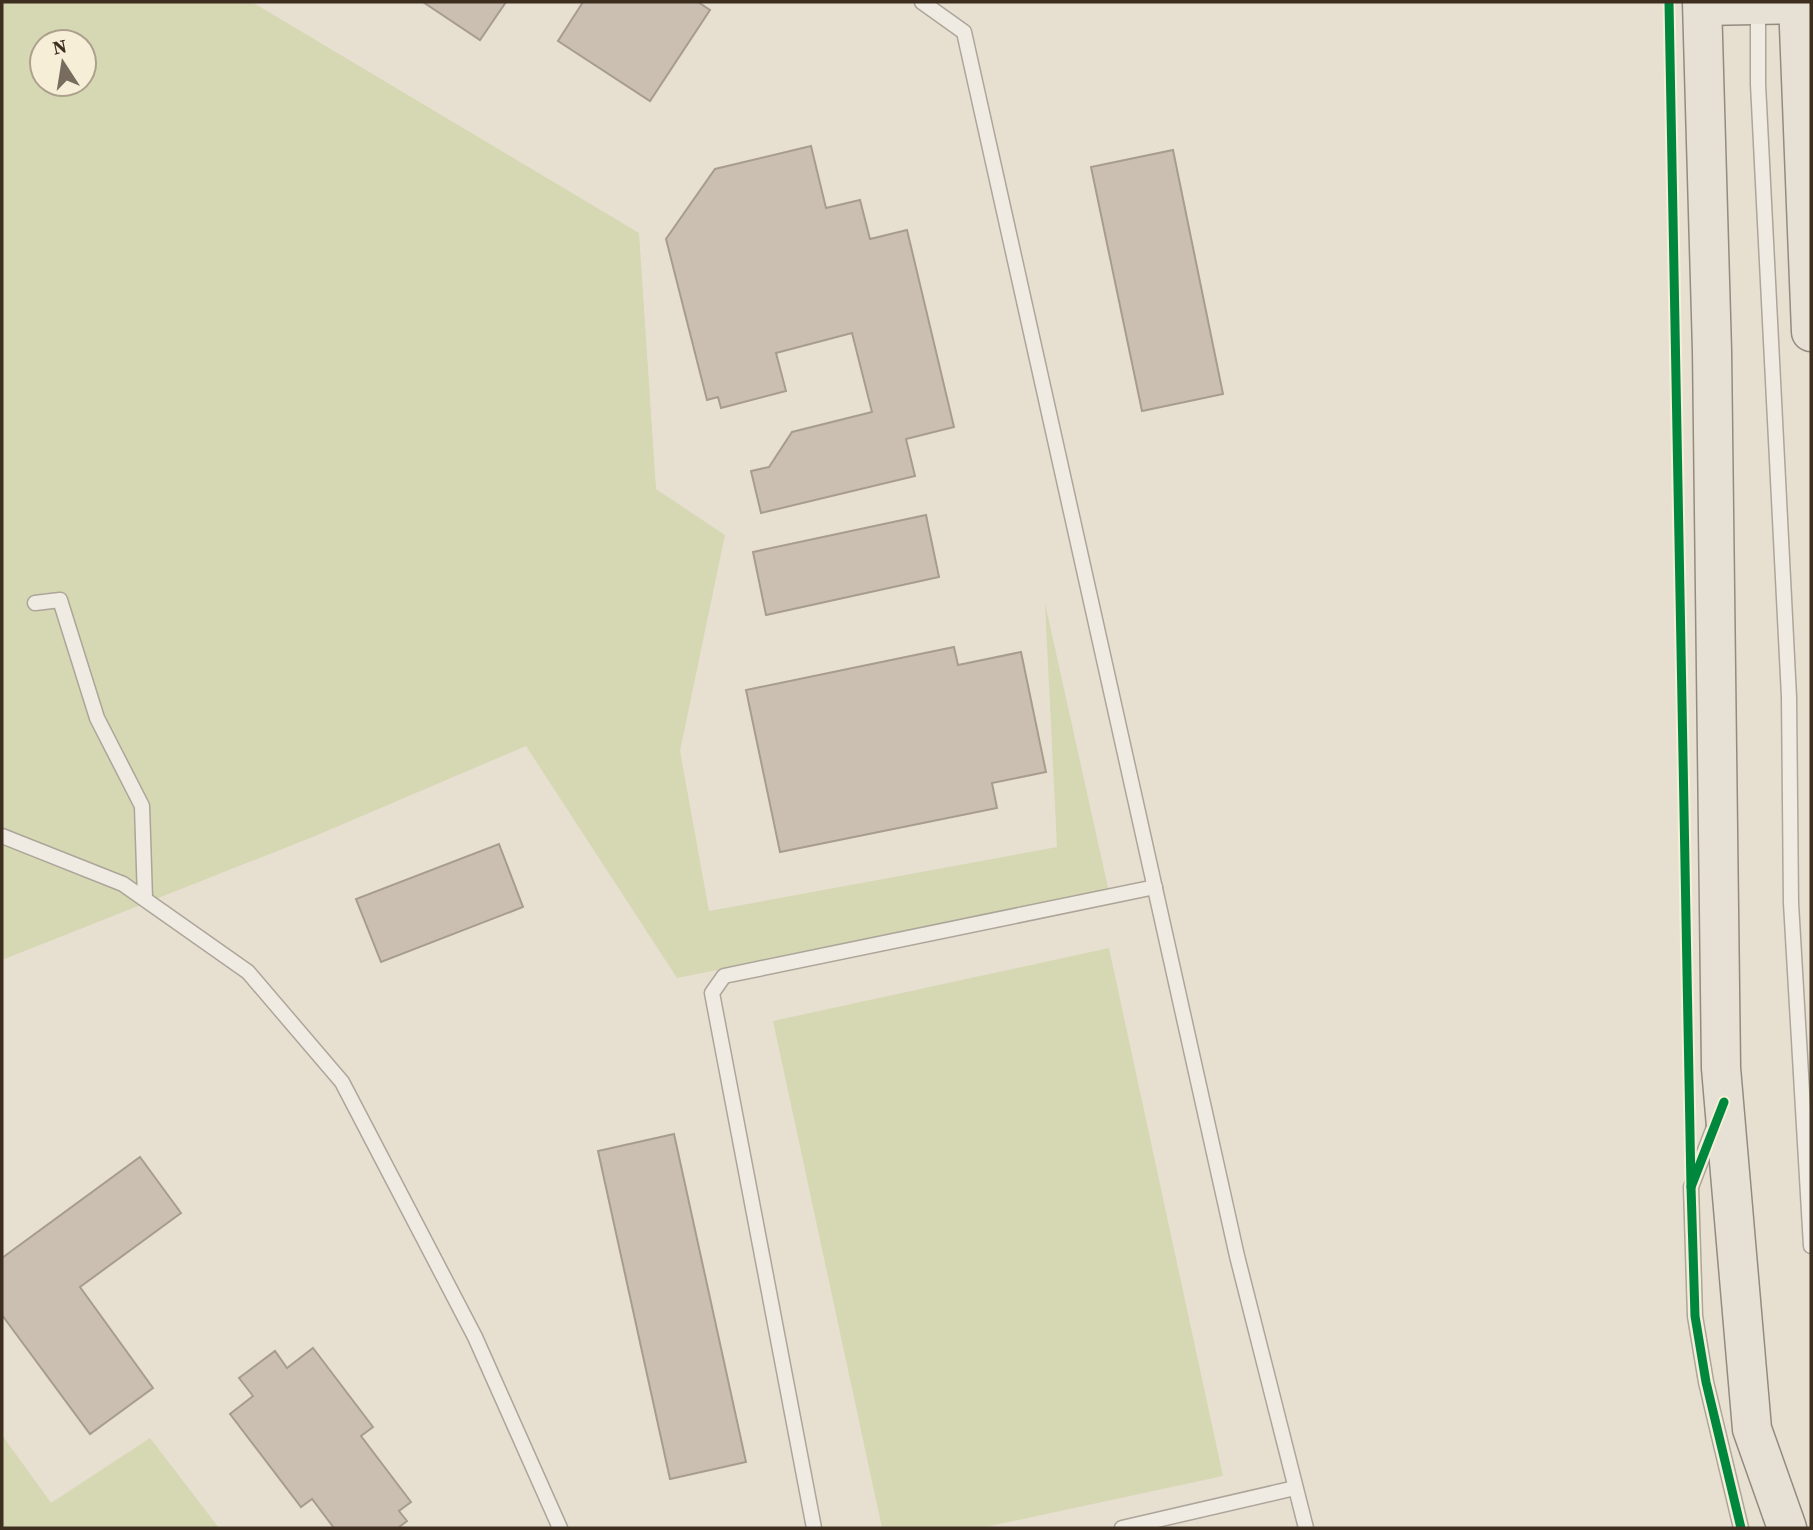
<svg xmlns="http://www.w3.org/2000/svg" width="1813" height="1530" font-family="'Source Serif 4',serif">
<style>
.green{fill:#d6d7b3;fill-rule:evenodd}
.building{fill:#cbbfb2;stroke:#a89c90;stroke-width:2}
.lines{fill:none;stroke-linecap:round;stroke-linejoin:round}
.service-casing{stroke:#ada599;stroke-width:17}
.primary-casing{stroke:#928b80;stroke-width:41}
.service{stroke:#efebe3;stroke-width:14}
.primary{stroke:#e6e1d4;stroke-width:38}
.cycleway-casing{stroke:#f7eed8;stroke-width:13}
.cycleway{stroke:#00873e;stroke-width:9}
</style>
<rect width="100%" height="100%" fill="#e7e0d1"/>
<g class="green">
<path d="M2,2H252L639,233L656,489L725,535L680,751L709,911L1057,847L1045,603L1109,892L677,978L526,746L315,836L2,960ZM42,42H84V84H42Z"/>
<polygon points="1109,948 1223,1476 981,1528 882,1528 773,1021"/>
<polygon points="2,1435 51,1503 150,1438 219,1528 2,1528"/>
</g>
<g class="building">
<polygon points="423,2 506,2 480,40"/>
<polygon points="583,2 698,2 710,10 650,101 558,41"/>
<polygon points="811,146 826,208 860,200 870,239 907,230 954,427 906,439 915,476 761,513 751,471 769,467 792,432 872,412 852,333 776,353 786,391 721,408 718,397 707,400 666,239 715,169"/>
<polygon points="1173,150 1223,394 1142,411 1091,167"/>
<polygon points="926,515 939,577 766,615 753,552"/>
<polygon points="954,647 958,665 1021,652 1046,772 992,783 997,808 780,852 746,690"/>
<polygon points="499,844 523,907 381,962 356,899"/>
<polygon points="674,1134 746,1462 670,1479 598,1151"/>
<polygon points="140,1157 181,1213 80,1287 153,1388 90,1434 2,1315 2,1258"/>
<polygon points="313,1348 373,1427 361,1436 411,1502 399,1511 407,1521 398,1528 334,1528 312,1499 301,1507 230,1414 253,1396 239,1378 275,1351 287,1368"/>
</g>
<g class="lines">
<defs>
<g id="service">
<polyline points="922,2 964,32 1237,1256 1306,1528"/>
<polyline points="1758,6 1758,84 1789,697 1791,903 1811,1246"/>
<polyline points="35,603 60,600 97,718 142,806 145,899"/>
<polyline points="2,836 123,884 248,972 342,1082 475,1337 560,1528"/>
<polyline points="1714,1127 1691,1187 1695,1316 1706,1382 1741,1528"/>
<polyline points="814,1528 712,993 724,976 1155,887"/>
<polyline points="1122,1528 1295,1488"/>
</g>
<g id="primary">
<polyline points="1702,2 1712,351 1721,1068 1752,1429 1787,1528"/>
<polyline points="1798,2 1811,332"/>
<polyline points="1703,6 1798,4"/>
</g>
</defs>
<use href="#service" class="service-casing"/>
<use href="#primary" class="primary-casing"/>
<use href="#service" class="service"/>
<use href="#primary" class="primary"/>
<defs>
<g id="cycleway">
<polyline points="1669,2 1691,1187"/>
<polyline points="1724,1102 1691,1187 1695,1316 1706,1382 1741,1528"/>
</g>
</defs>
<use href="#cycleway" class="cycleway-casing"/>
<use href="#cycleway" class="cycleway"/>
</g>
<rect width="1813" height="1530" fill="none" stroke="#3d2e20" stroke-width="7"/>
<g transform="translate(63 63) rotate(348)"><circle r="33" fill="#f7eed8" stroke="#ada18e" stroke-width="2"/>
<path d="M0-5L12 26L0 18L-12 26Z" fill="#786c5e"/>
<text y="-10" font-size="19" font-weight="bold" text-anchor="middle" fill="#3d2e20">N</text>
</g>
</svg>
